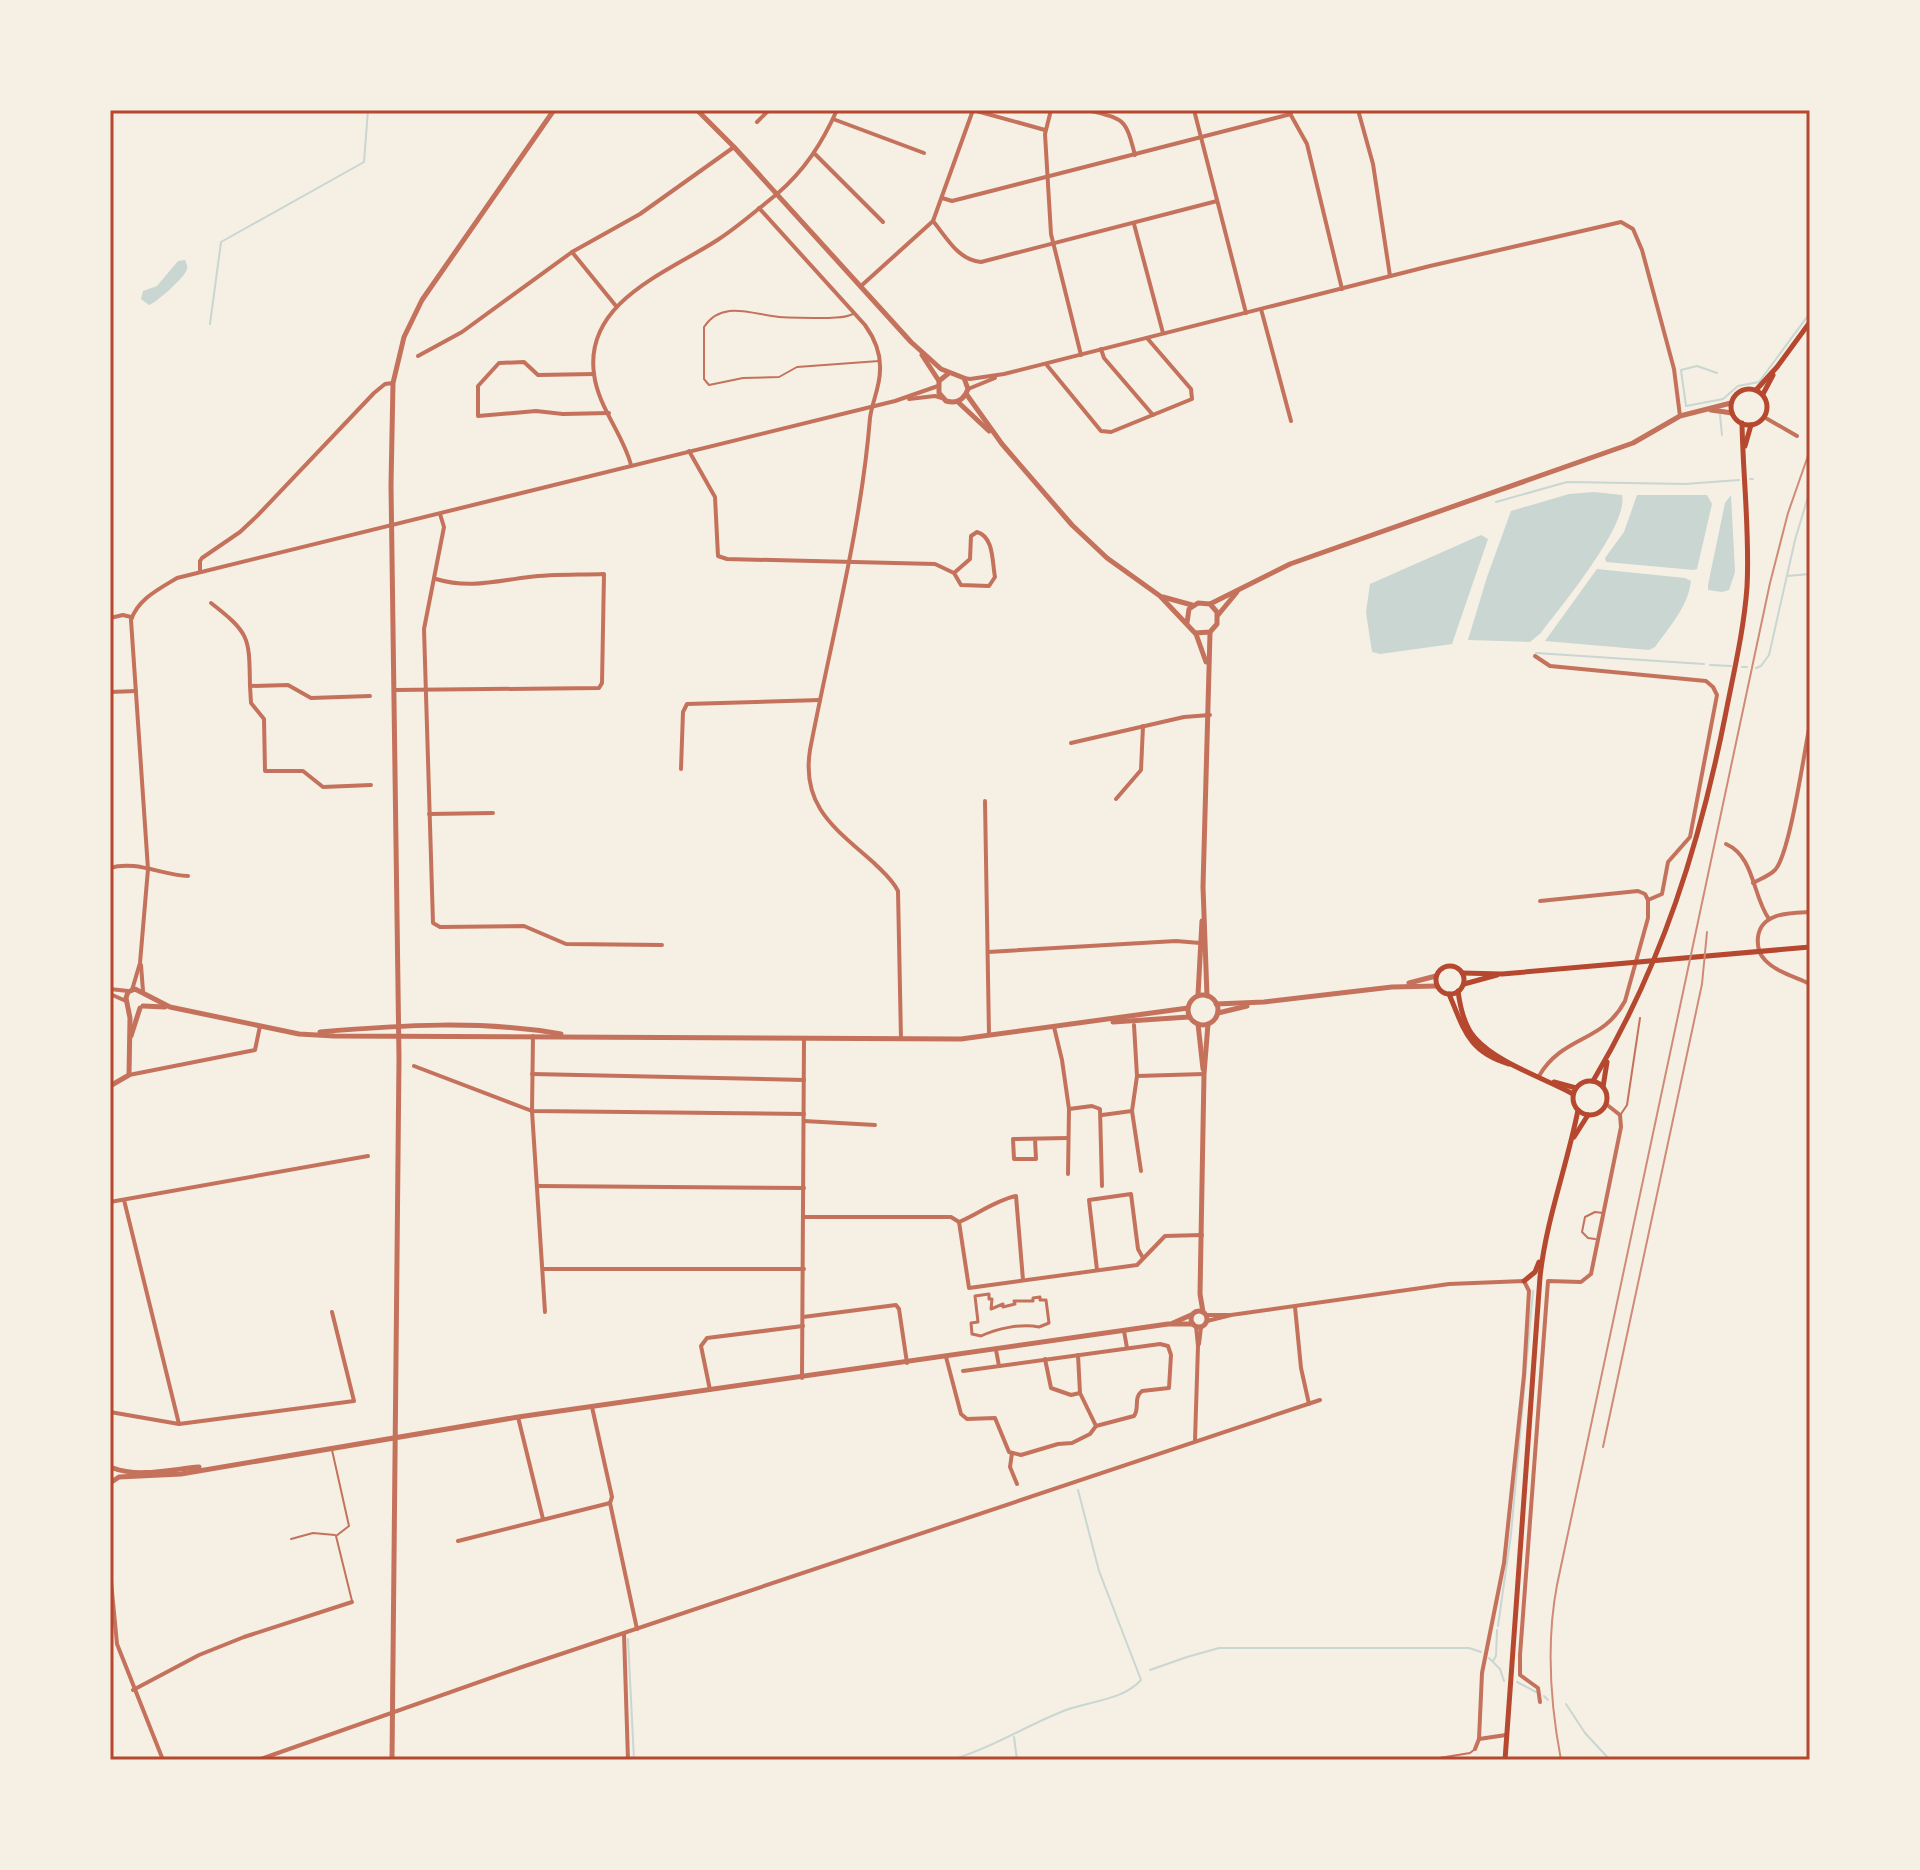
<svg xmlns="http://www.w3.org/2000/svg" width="1920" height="1870" font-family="Arial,sans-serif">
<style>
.water{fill:#c9d6d2}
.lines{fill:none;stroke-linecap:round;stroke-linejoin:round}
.stream{stroke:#c9d6d2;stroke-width:2}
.service{stroke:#c5725c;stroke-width:2}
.pedestrian{stroke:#c5725c;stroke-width:3}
.minor{stroke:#c5725c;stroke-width:4}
.tertiary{stroke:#c5725c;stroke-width:5}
.secondary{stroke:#b5482f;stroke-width:5}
.rail{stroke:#cf8b77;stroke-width:2}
.neatline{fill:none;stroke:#b5482f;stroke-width:3}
</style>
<rect width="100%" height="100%" fill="#f6efe4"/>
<g class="water">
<path d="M185,260C187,266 189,267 185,273C181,280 156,303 149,305L141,299L143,291L157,286L178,261Z"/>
<path d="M1594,492L1622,495C1629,525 1561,606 1541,633L1530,642L1468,640L1487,577L1511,511L1569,494Z"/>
<polygon points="1637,495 1707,495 1712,504 1697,569 1694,570 1606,562 1605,558 1624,532"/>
<polygon points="1731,495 1735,572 1729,590 1722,592 1708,590 1708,585 1725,503"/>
<polygon points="1481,535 1488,539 1452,644 1380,654 1372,652 1366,612 1370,584"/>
<path d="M1597,569L1685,578L1691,581C1688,607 1669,627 1655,647L1649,650L1545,641Z"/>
</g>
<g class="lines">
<g class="stream">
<polyline points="210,324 221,242 364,162 368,110"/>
<polyline points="1717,373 1697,366 1681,370 1686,406 1723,399 1738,386 1759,382 1810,313"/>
<polyline points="1720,415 1722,435"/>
<polyline points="1750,479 1753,479"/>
<polyline points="1496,502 1567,482 1685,484 1739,480"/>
<polyline points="1787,576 1810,574"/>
<polyline points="1536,653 1704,664"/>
<polyline points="1710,665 1731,666"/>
<polyline points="1742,667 1747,667"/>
<polyline points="1756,668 1761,666 1769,655 1795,540 1810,490"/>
<polyline points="1498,1626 1511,1534 1533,1291"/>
<polyline points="628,1639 634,1760"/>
<polyline points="1489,1658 1500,1669 1504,1681"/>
<polyline points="1493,1661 1496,1656 1497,1630"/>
<polyline points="1150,1670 1187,1657 1219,1648 1469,1648 1481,1652"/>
<polyline points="1517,1682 1536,1692"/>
<polyline points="1544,1696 1548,1700"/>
<polyline points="1566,1704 1585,1733 1610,1760"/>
<polyline points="1014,1737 1017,1760"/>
<path d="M951,1760C992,1748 1027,1725 1066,1710C1091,1701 1123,1700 1141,1680L1099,1571L1078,1490"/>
</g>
<g class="service">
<path d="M853,314C845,318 838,317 829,318C812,318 795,318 779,317C754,315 722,299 704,327V379L709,385L743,378L779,377L797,367L879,361"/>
<polyline points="1621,1114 1627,1105 1640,1018"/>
<polyline points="1595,1239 1588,1238 1582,1232 1585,1217 1595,1212 1603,1213"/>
<polyline points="332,1450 349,1526 336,1536 352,1601"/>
<polyline points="291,1539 313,1533 335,1535"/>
<polyline points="1427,1760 1470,1753 1475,1749"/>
</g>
<path class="pedestrian" d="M989,1294V1299H992L991,1309L1003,1304V1307L1015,1304L1014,1301H1033V1298L1040,1297V1300H1046L1049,1323L1039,1327C1021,1323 996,1329 981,1336L972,1334L971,1323L978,1322L975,1296Z"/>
<g class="minor">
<polyline points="1051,110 1045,134 1051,234 1081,355"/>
<path d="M1088,110C1125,120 1125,117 1135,155"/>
<polyline points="1194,110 1246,313"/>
<polyline points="1288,110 1307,144 1342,289"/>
<polyline points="1358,110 1373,164 1390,276"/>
<polyline points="833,119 924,153"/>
<polyline points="757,122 769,110"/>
<polyline points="815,154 883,222"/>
<polyline points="942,198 952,201 1291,114"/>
<path d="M759,208L865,325C875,339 881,353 880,370C880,387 872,402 870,418C861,529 831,640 810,750C801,807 836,829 874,863C883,872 892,879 898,891L901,1039"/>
<path d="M933,221C947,238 958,260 981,262L1217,201"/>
<polyline points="1134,224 1163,333"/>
<polyline points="572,252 616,306"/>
<polyline points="861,286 933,221 973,110 1045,130"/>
<polyline points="1261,309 1291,421"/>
<polyline points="1101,349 1104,358 1153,415"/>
<polyline points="418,356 462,332 572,252 640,214 734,147"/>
<polyline points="1046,364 1101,431 1111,432 1192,399 1191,389 1147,338"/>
<polyline points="594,374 538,375 524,362 499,363 478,386 478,416 536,411 563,414 609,413"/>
<polyline points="964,378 970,379 1004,374 1430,266 1621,222 1633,229 1642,250 1674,369 1680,416"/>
<polyline points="968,389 995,378"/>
<polyline points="909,399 935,396 942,398"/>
<polyline points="1764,417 1797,436"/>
<path d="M689,451L715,497L718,556L727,559L935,564L954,573L961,585L989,586L995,577C992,561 994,537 977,532L971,536L970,559L954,573"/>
<path d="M631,465C623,434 598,407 594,374C584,301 669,272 719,239C739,226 758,209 777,194C805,170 822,143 837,110"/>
<polyline points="440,514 444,527 424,629 433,923 440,927 524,926 566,944 662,945"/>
<polyline points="200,572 200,561 202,558 240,532 258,515 374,393 385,384 393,383"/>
<path d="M211,603C251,634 249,638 250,686"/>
<polyline points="110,618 123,615 131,617"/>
<path d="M1535,656L1550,666L1706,681L1713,687L1717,695L1690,837L1668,862L1662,894L1648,900V918L1625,1001C1603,1043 1563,1035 1539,1076"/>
<path d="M394,690L599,688L602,683L604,574C579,575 553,574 529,577C496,581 469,589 436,579"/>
<polyline points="110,692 136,691"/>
<polyline points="370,696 311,698 288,685 250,686 251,703 264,719 265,771 303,771 323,787 371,785"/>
<polyline points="1071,743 1184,717 1210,715"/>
<polyline points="681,769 683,712 687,704 820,700"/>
<polyline points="1116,799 1141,770 1143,726"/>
<polyline points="985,801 989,1035"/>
<polyline points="429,814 493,813"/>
<path d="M1726,844C1755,857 1752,895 1769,919"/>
<path d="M110,868C135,860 162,875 188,876"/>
<path d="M1753,883C1760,879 1769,876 1775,870C1790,854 1804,752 1810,724"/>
<polyline points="1540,901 1638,891 1645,894 1648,900"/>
<path d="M1810,912C1791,913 1761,912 1758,937C1757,946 1759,954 1765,960C1776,972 1796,977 1810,984"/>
<polyline points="988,952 1176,941 1200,943"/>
<polyline points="141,965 143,991"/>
<polyline points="110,989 128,991"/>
<path d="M132,990L140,963L148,869L131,620C138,599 159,589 177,578L895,401L938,386"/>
<polyline points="110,994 126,1001"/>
<polyline points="1134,1025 1137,1076 1132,1111 1141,1171"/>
<polyline points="1054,1027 1062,1060 1069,1109 1068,1174"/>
<polyline points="533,1036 532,1111 545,1312"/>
<polyline points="414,1066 532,1111 804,1114"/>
<polyline points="532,1074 804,1080"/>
<polyline points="129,1075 255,1050 260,1026"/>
<polyline points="1137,1076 1204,1074"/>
<polyline points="1069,1109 1092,1106 1100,1109 1102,1186"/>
<polyline points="1102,1115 1132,1111"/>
<polyline points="804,1121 875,1125"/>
<polyline points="1035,1139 1036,1159 1014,1159 1013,1139 1068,1138"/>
<polyline points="537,1186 804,1188"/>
<polyline points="124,1200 179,1424"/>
<polyline points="110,1202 368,1156"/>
<polyline points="804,1217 951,1217 959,1222"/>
<polyline points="959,1222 969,1288 1137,1265 1165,1236 1202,1235"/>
<path d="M959,1222C978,1214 996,1200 1016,1196L1023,1280"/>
<polyline points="543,1269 804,1269"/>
<polyline points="1097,1270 1089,1200 1131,1194 1138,1249 1143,1258"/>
<polyline points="1295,1307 1301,1368 1309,1404"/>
<polyline points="1206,1315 1229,1315"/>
<polyline points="803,1317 896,1305 899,1309 907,1363"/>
<polyline points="1207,1321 1231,1315 1449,1284 1524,1281 1529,1291 1524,1375 1504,1563 1482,1673 1479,1739 1475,1749"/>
<polyline points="1124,1331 1127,1348"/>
<polyline points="1199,1344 1201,1327"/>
<polyline points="996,1350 999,1366"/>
<polyline points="1078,1355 1080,1393 1096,1426"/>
<path d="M946,1357L961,1414L967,1419L995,1418L1009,1452L1021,1455L1058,1444L1072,1443L1090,1434L1096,1426L1134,1416C1140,1408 1133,1398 1142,1391L1169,1388L1171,1355L1168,1346L1160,1344L963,1371"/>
<polyline points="1045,1359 1051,1388 1071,1395 1080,1393"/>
<polyline points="802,1378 804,1038"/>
<polyline points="710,1390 701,1346 707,1338 803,1326"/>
<polyline points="592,1407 612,1497 610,1503 637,1629"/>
<polyline points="110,1412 179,1424 354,1401 332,1312"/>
<polyline points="518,1417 543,1519"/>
<polyline points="1195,1440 1198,1346 1196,1326"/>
<polyline points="1012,1453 1010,1467 1017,1484"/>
<polyline points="458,1541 610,1503"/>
<polyline points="110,1571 117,1644 163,1760"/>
<polyline points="624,1634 628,1760"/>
<polyline points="133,1690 199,1655 244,1637 352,1602"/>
<polyline points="1540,1702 1538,1688 1520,1675 1520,1655 1548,1281 1581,1282 1591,1274 1621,1127 1620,1115 1606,1104"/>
<polyline points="1479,1739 1506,1735"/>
<polyline points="258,1760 522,1667 1320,1400"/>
</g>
<g class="tertiary">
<path d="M697,110L734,147L911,342L941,369L964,378L968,389C964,400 957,404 946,401L939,393V381L949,373"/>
<polyline points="922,355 939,381"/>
<polyline points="967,395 1002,444 1072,525 1107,558 1160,596 1195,633 1210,632 1217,624 1217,612 1210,604 1198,603 1189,609 1187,623"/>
<polyline points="958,402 989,431"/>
<polyline points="1711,410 1732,413"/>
<polyline points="1163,597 1192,605"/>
<polyline points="1210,604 1290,564 1633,443 1680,416 1731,403"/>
<polyline points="1218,615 1237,592"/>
<polyline points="1196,634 1206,662"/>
<polyline points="1409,983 1436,976"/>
<polyline points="1198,995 1202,921"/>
<circle cx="1203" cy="1010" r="15"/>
<polyline points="1207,996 1203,887 1210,633"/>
<polyline points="1216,1004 1264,1002 1392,987 1437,986"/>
<polyline points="143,1006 165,1007"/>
<polyline points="1218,1013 1247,1006"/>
<polyline points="1113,1022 1189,1017"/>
<polyline points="1198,1024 1203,1069"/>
<path d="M320,1032C400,1025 481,1020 561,1034"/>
<polyline points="131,1036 140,1008"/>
<polyline points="110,1086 129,1075 130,1018 126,998 128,992 135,989 170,1007 299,1034 334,1036 961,1039 1188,1008"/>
<circle cx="1199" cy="1319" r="8"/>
<polyline points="1203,1312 1200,1294 1204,1074 1208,1024"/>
<polyline points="1173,1323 1191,1315"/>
<path d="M113,1468C138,1478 173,1469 199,1467"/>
<polyline points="110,1483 119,1477 181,1474 518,1417 1168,1324 1193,1324"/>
<polyline points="392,1760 399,1058 391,485 393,383 404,337 422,300 554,110"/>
</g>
<g class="secondary">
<circle cx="1749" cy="407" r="18"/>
<polyline points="1756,390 1777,367 1810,322"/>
<polyline points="1763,394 1773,375"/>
<polyline points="1745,446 1751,425"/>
<circle cx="1450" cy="980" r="14"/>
<polyline points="1462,973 1502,974 1810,947"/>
<polyline points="1464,984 1497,975"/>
<path d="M1458,991C1460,1006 1464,1026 1475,1038C1497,1063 1544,1078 1573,1094"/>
<path d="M1449,994C1464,1029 1468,1052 1509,1064"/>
<circle cx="1590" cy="1098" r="17"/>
<path d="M1593,1081C1662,965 1700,844 1726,712C1734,671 1744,629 1747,587C1750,533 1743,478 1742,423"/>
<polyline points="1554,1082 1576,1088"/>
<polyline points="1603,1087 1607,1062"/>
<polyline points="1574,1137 1588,1115"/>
<polyline points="1524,1281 1535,1272 1539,1262"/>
<path d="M1505,1760L1540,1277C1546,1220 1567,1166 1578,1110"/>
</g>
<g class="rail">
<polyline points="1603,1447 1702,984 1707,932"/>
<path d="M1561,1760C1550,1702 1546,1643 1557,1585L1770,583L1788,513L1810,450"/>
</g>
</g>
<rect width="1920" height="1870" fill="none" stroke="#f6efe4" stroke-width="224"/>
<rect x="112" y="112" width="1696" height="1646" class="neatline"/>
</svg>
